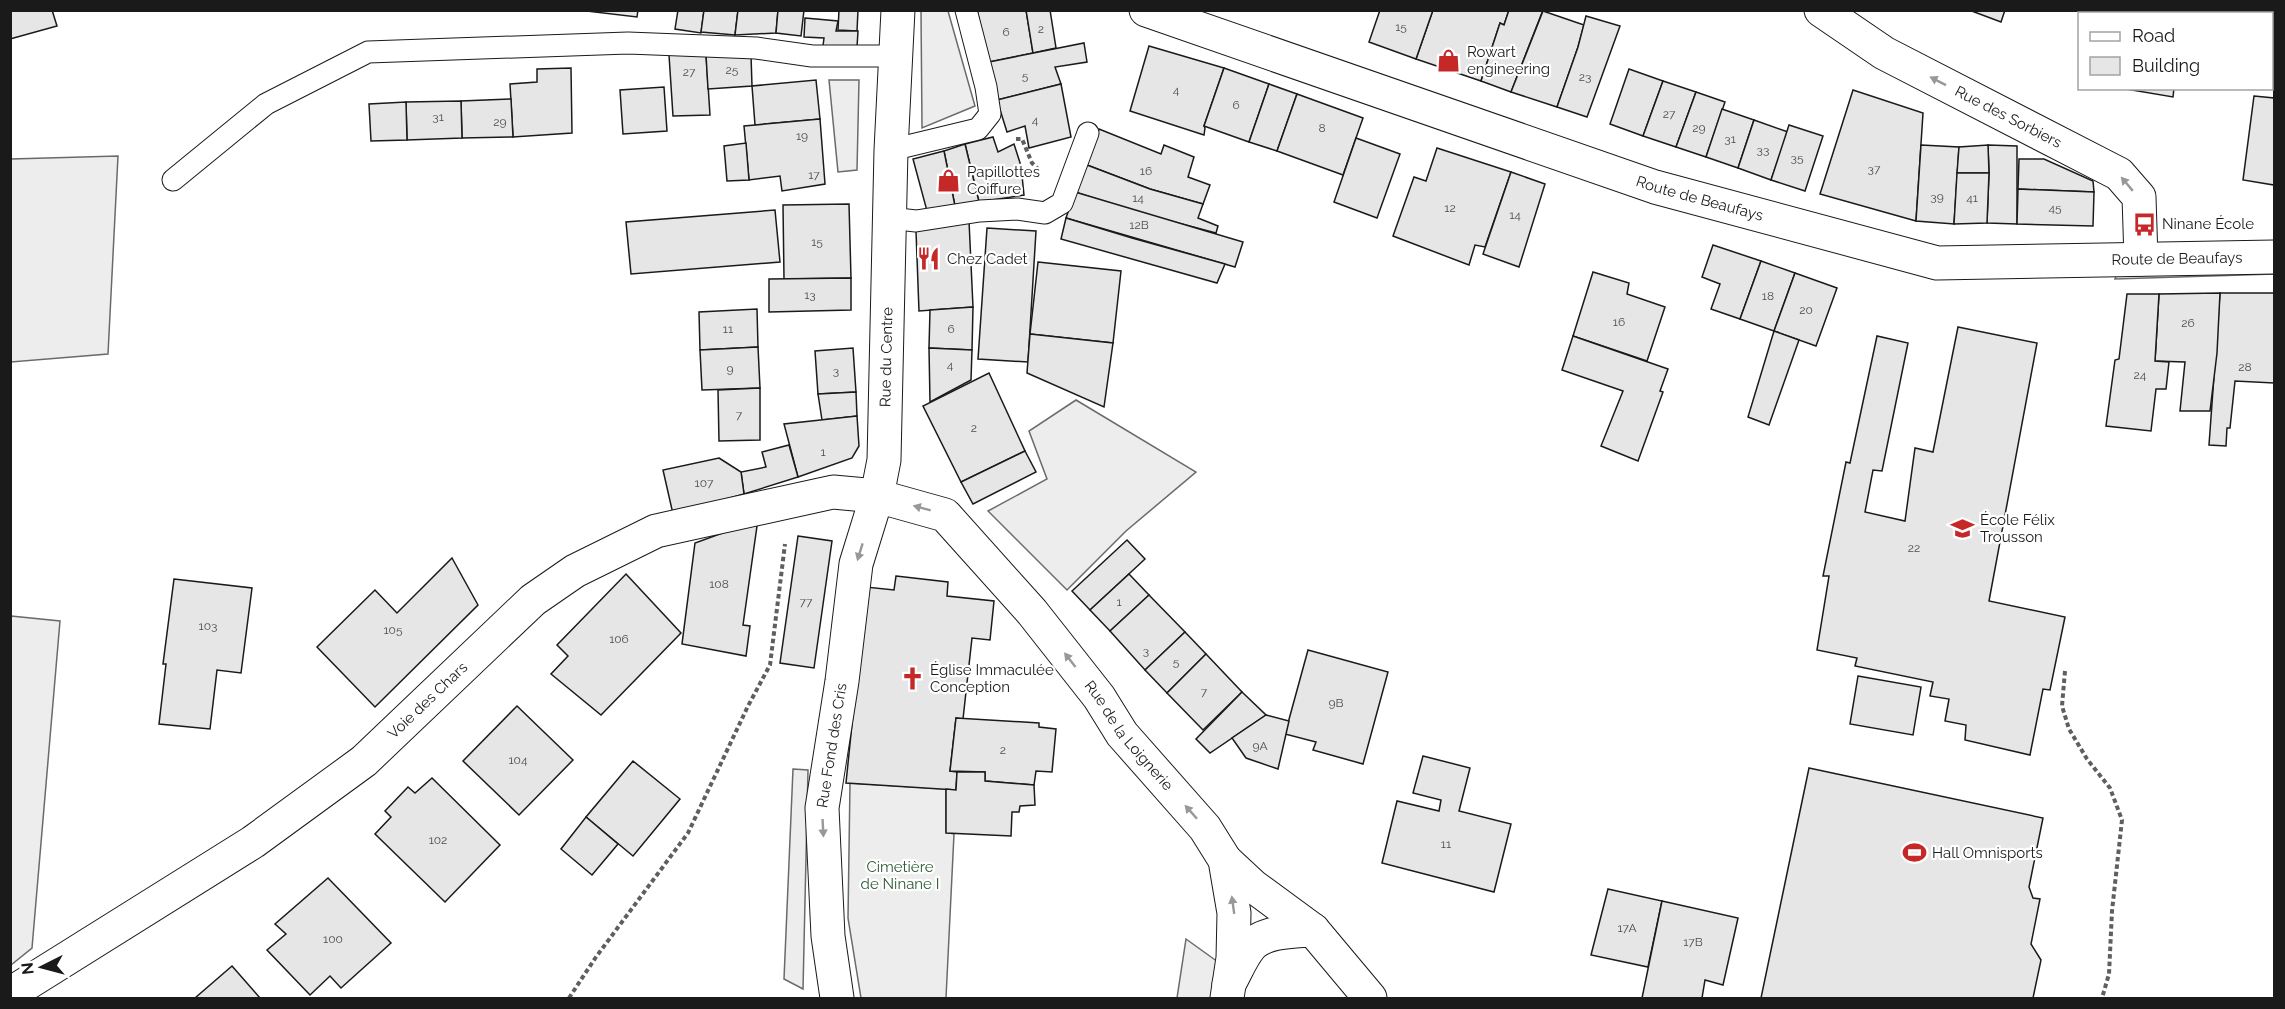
<svg xmlns="http://www.w3.org/2000/svg" width="2285" height="1009" font-family="Raleway,sans-serif">
<style>
.built{fill:#ededed;stroke:#6a6a6a;stroke-width:1.5}
.building{fill:#e6e6e6;stroke:#1a1a1a;stroke-width:1.5}
.lines{fill:none;stroke-linecap:round;stroke-linejoin:round}
.service-casing{stroke:#1a1a1a;stroke-width:23}
.minor-casing{stroke:#1a1a1a;stroke-width:35}
.tertiary-casing{stroke:#1a1a1a;stroke-width:35}
.path{stroke:#5f5f5f;stroke-width:4;stroke-dasharray:4.5 3;stroke-linecap:butt}
.service{stroke:#fff;stroke-width:21}
.minor{stroke:#fff;stroke-width:33}
.tertiary{stroke:#fff;stroke-width:33}
.oneway{fill:#989898}
.labels{text-anchor:middle;dominant-baseline:central;stroke-width:4.5;stroke-linejoin:round;paint-order:stroke}
.number-label{font-size:12px;fill:#4d4d4d}
.poi-label{font-size:15px;fill:#1a1a1a;stroke:#fff;text-anchor:start}
.street-label{font-size:15px;fill:#1a1a1a;stroke:#fff}
.park-label{font-size:15px;fill:#2b5a34;stroke:#fff}
</style>
<rect width="100%" height="100%" fill="#fff"/>
<g class="built">
<polygon points="921,11 948,11 975,106 922,128"/>
<polygon points="829,80 859,80 857,170 838,172"/>
<polygon points="118,156 108,354 11,362 11,159"/>
<polygon points="2274,264 2274,274 2115,279 2119,268"/>
<polygon points="1076,400 1196,472 1126,531 1067,590 988,511 1047,479 1029,431"/>
<polygon points="11,616 60,621 32,948 11,965"/>
<polygon points="793,769 808,770 803,989 784,979"/>
<polygon points="850,783 946,789 946,832 954,834 946,998 861,998 848,918"/>
<polygon points="1186,939 1218,962 1213,998 1177,998"/>
</g>
<g class="building">
<polygon points="10,10 52,10 57,26 10,39"/>
<polygon points="578,10 638,10 637,17"/>
<polygon points="678,10 704,10 701,33 675,29"/>
<polygon points="704,10 738,10 735,35 701,32"/>
<polygon points="738,10 778,10 776,33 735,35"/>
<polygon points="778,10 804,10 801,36 776,33"/>
<polygon points="839,10 858,10 857,31 838,30"/>
<polygon points="977,10 1026,10 1033,53 989,62"/>
<polygon points="1026,10 1050,10 1056,48 1033,53"/>
<polygon points="1433,10 1509,10 1504,25 1500,23 1481,81 1416,59"/>
<polygon points="1433,10 1416,59 1369,42 1380,10"/>
<polygon points="1509,10 1543,10 1511,92 1481,81 1500,23 1504,25"/>
<polygon points="1969,10 2005,10 2001,22"/>
<polygon points="2222,10 2274,10 2274,45 2272,45 2272,14 2221,14"/>
<polygon points="1543,11 1584,25 1578,47 1557,107 1511,92"/>
<polygon points="1586,16 1620,26 1587,117 1557,107 1578,47"/>
<polygon points="805,18 838,21 836,31 858,31 857,47 823,46 824,38 804,37"/>
<polygon points="1084,43 1087,62 1055,67 1061,84 997,100 989,62"/>
<polygon points="1149,46 1224,68 1204,126 1205,128 1204,135 1130,111"/>
<polygon points="706,54 710,115 673,116 669,55"/>
<polygon points="706,55 751,55 752,86 708,89"/>
<polygon points="571,68 572,133 513,137 510,84 537,82 537,69"/>
<polygon points="1224,68 1269,84 1249,142 1204,126"/>
<polygon points="1629,69 1663,81 1643,136 1610,124"/>
<polygon points="816,80 820,119 755,125 752,86"/>
<polygon points="1663,81 1696,92 1676,147 1643,136"/>
<polygon points="1061,84 1071,137 1029,148 1025,126 1007,132 997,100"/>
<polygon points="1269,84 1297,94 1277,151 1249,142"/>
<polygon points="664,87 667,131 623,134 620,90"/>
<polygon points="2120,88 2174,88 2173,97"/>
<polygon points="1853,90 1923,113 1916,221 1820,194"/>
<polygon points="1696,92 1725,102 1706,157 1676,147"/>
<polygon points="1297,94 1363,118 1343,175 1277,151"/>
<polygon points="2254,96 2274,98 2274,185 2243,180"/>
<polygon points="511,99 513,137 462,138 461,101"/>
<polygon points="461,101 462,138 407,140 406,102"/>
<polygon points="406,102 407,140 371,141 369,104"/>
<polygon points="1722,109 1754,120 1738,168 1706,157"/>
<polygon points="820,119 825,184 782,191 780,176 749,180 744,126"/>
<polygon points="1754,120 1788,132 1771,180 1738,168"/>
<polygon points="1789,125 1823,136 1805,191 1771,180"/>
<polygon points="1099,129 1161,154 1164,145 1194,157 1188,177 1210,185 1203,204 1150,189 1087,165"/>
<polygon points="993,137 998,152 1014,144 1021,166 1024,195 979,202 965,144"/>
<polygon points="1356,138 1400,154 1377,218 1334,202"/>
<polygon points="746,143 749,180 727,181 724,146"/>
<polygon points="965,144 979,202 955,206 944,151"/>
<polygon points="1921,145 1959,147 1954,224 1916,221"/>
<polygon points="1988,145 2017,146 2017,224 1987,223 1989,173"/>
<polygon points="1988,145 1989,173 1957,173 1959,147"/>
<polygon points="1437,148 1511,172 1485,247 1475,245 1469,265 1393,236 1414,177 1426,181"/>
<polygon points="944,151 955,206 927,211 913,159"/>
<polygon points="2019,159 2044,159 2093,181 2094,192 2018,189"/>
<polygon points="1087,165 1150,189 1203,204 1198,218 1218,226 1216,233 1140,213 1075,192"/>
<polygon points="1511,172 1545,184 1519,267 1483,254"/>
<polygon points="1957,173 1989,173 1987,223 1954,224"/>
<polygon points="2018,189 2094,192 2093,226 2017,224"/>
<polygon points="1075,192 1243,242 1235,267 1066,218"/>
<polygon points="849,204 851,278 784,279 783,205"/>
<polygon points="775,210 780,262 631,274 626,222"/>
<polygon points="1066,218 1132,238 1225,264 1217,283 1061,239"/>
<polygon points="969,221 973,307 919,311 916,231"/>
<polygon points="987,228 1036,231 1028,362 978,359"/>
<polygon points="1713,245 1761,261 1740,319 1711,309 1720,284 1702,277"/>
<polygon points="1761,261 1795,273 1774,331 1740,319"/>
<polygon points="1038,262 1121,271 1113,343 1030,334"/>
<polygon points="1593,272 1629,283 1627,294 1665,307 1647,361 1573,336"/>
<polygon points="1795,273 1837,288 1816,346 1774,331"/>
<polygon points="851,278 851,310 769,312 769,279"/>
<polygon points="2220,293 2274,293 2274,383 2235,381 2230,428 2227,428 2226,446 2209,445"/>
<polygon points="2220,293 2217,353 2210,411 2180,411 2185,362 2155,361 2159,294"/>
<polygon points="2127,294 2159,294 2155,361 2169,362 2166,389 2156,389 2151,431 2106,426 2115,360 2119,359"/>
<polygon points="973,307 972,350 929,348 930,310"/>
<polygon points="757,309 758,347 700,350 699,312"/>
<polygon points="1958,327 2037,343 1989,601 2065,617 2050,690 2043,689 2030,755 1965,740 1966,725 1945,721 1949,699 1930,696 1933,682 1855,666 1857,658 1817,650 1829,576 1823,576 1846,462 1850,463 1877,336 1908,343 1882,471 1873,470 1865,512 1905,521 1915,448 1933,452"/>
<polygon points="1774,331 1799,340 1769,425 1748,417"/>
<polygon points="1030,334 1113,343 1104,407 1027,373"/>
<polygon points="1573,336 1668,369 1660,391 1663,392 1638,461 1601,446 1623,391 1562,370"/>
<polygon points="758,347 760,388 702,390 700,350"/>
<polygon points="853,348 856,392 818,394 815,351"/>
<polygon points="929,348 972,350 971,380 930,402"/>
<polygon points="989,373 1025,451 961,482 923,406"/>
<polygon points="760,388 760,440 719,441 718,390"/>
<polygon points="856,392 857,416 822,420 818,394"/>
<polygon points="857,416 859,446 852,458 798,477 784,424"/>
<polygon points="789,445 798,477 744,494 741,472 766,467 762,452"/>
<polygon points="1025,451 1036,472 973,504 961,482"/>
<polygon points="719,458 741,472 744,494 673,514 663,470"/>
<polygon points="750,523 757,526 743,625 750,626 746,656 682,644 695,543"/>
<polygon points="798,536 832,541 814,668 780,663"/>
<polygon points="1127,540 1145,559 1090,610 1072,591"/>
<polygon points="452,558 478,605 375,707 317,647 375,590 397,613"/>
<polygon points="626,574 681,633 601,715 551,674 568,656 557,645"/>
<polygon points="1129,574 1149,595 1110,631 1090,610"/>
<polygon points="896,576 948,582 947,596 994,601 990,640 972,638 963,719 956,718 950,771 957,772 956,790 846,783 866,587 894,590"/>
<polygon points="174,579 252,588 241,673 217,670 210,729 159,724 166,664 163,664"/>
<polygon points="1149,595 1185,632 1145,670 1110,631"/>
<polygon points="1185,632 1206,654 1167,693 1145,670"/>
<polygon points="1308,650 1388,672 1363,764 1313,750 1316,742 1285,734"/>
<polygon points="1206,654 1242,692 1203,730 1167,693"/>
<polygon points="1858,676 1921,687 1913,735 1850,724"/>
<polygon points="1242,692 1266,715 1210,753 1196,739"/>
<polygon points="517,706 573,760 519,815 463,761"/>
<polygon points="1266,715 1289,721 1278,769 1246,758 1232,738"/>
<polygon points="956,718 1039,723 1039,727 1056,729 1052,772 1036,771 1034,785 985,781 985,772 950,771"/>
<polygon points="1423,756 1470,768 1459,811 1511,824 1494,892 1382,863 1397,801 1439,811 1441,800 1413,793"/>
<polygon points="633,761 680,799 633,856 586,817"/>
<polygon points="1809,768 2043,818 2029,887 2033,898 2040,899 2031,944 2041,960 2033,998 1761,998"/>
<polygon points="957,772 985,772 985,781 1034,785 1035,805 1020,806 1019,812 1012,812 1011,836 946,833 946,789 956,790"/>
<polygon points="432,778 500,845 445,902 375,834 391,817 385,811 408,787 415,793"/>
<polygon points="586,817 618,844 592,875 561,849"/>
<polygon points="328,878 391,943 341,988 330,976 310,995 267,950 286,934 275,924"/>
<polygon points="1608,889 1662,901 1648,967 1591,955"/>
<polygon points="1662,901 1738,918 1723,985 1705,980 1702,998 1642,998"/>
<polygon points="232,966 260,998 195,998"/>
</g>
<g class="lines">
<defs>
<g id="service">
<polyline points="891,150 978,129 990,114 986,87 966,10"/>
<polyline points="173,180 266,104 368,52 628,43 756,48 812,56 894,56"/>
<polyline points="889,218 916,221 980,211 1017,209 1045,213 1062,203 1088,133"/>
</g>
<g id="minor">
<path id="s1" d="M1821,10L1884,53L2119,174L2139,197L2141,259"/>
<polyline points="1225,860 1253,886 1313,930 1370,998"/>
<path d="M1229,984C1236,972 1241,958 1250,947C1263,931 1294,931 1313,930"/>
<path id="s2" d="M10,994L253,842L364,761L533,600L575,571L656,531L833,492L877,496"/>
</g>
<g id="tertiary">
<path id="s3" d="M1146,10L1655,187L1937,263L2274,257"/>
<path id="s4" d="M877,496L945,515L1032,612L1099,697L1122,734L1205,828L1225,860L1234,913L1233,958L1227,998"/>
<path id="s5" d="M837,998L828,936L822,808L842,681L856,564L877,496L884,460L891,150L898,10"/>
</g>
</defs>
<use href="#service" class="service-casing"/>
<use href="#minor" class="minor-casing"/>
<use href="#tertiary" class="tertiary-casing"/>
<g class="path">
<polyline points="1016,139 1022,139 1032,163 1038,169"/>
<polyline points="2065,671 2062,706 2069,729 2087,759 2110,788 2122,820 2112,911 2109,974 2102,998"/>
<polyline points="569,998 596,957 688,833 748,706 770,665 785,544"/>
</g>
<use href="#service" class="service"/>
<use href="#minor" class="minor"/>
<use href="#tertiary" class="tertiary"/>
</g>
<defs><path id="oneway-solid" d="M-6-.8H1V-3.2L6.5 0L1 3.2V.8H-6Z" transform="scale(1.5)"/></defs>
<g class="oneway">
<use href="#oneway-solid" transform="translate(1938 81) rotate(-153)"/>
<use href="#oneway-solid" transform="translate(2127 184) rotate(-130)"/>
<use href="#oneway-solid" transform="translate(922 508) rotate(-165)"/>
<use href="#oneway-solid" transform="translate(860 552) rotate(107)"/>
<use href="#oneway-solid" transform="translate(1070 660) rotate(-128)"/>
<use href="#oneway-solid" transform="translate(1191 812) rotate(-132)"/>
<use href="#oneway-solid" transform="translate(823 828) rotate(87)"/>
<use href="#oneway-solid" transform="translate(1233 905) rotate(-98)"/>
</g>
<defs>
<symbol id="shop-bare" viewBox="-9 -9 18 18"><path d="M-5-2.5h2.3a2.7 3.5 0 0 1 5.4 0H5L5.5 6h-11ZM-1.5-2.5h3a1.5 2.3 0 0 0-3 0Z" fill="#c62828" stroke="#fff" stroke-width="2.5" paint-order="stroke"/></symbol>
<symbol id="bus-bare" viewBox="-9 -9 18 18"><path d="M-5-6H5V4H4V6H2V4H-2V6H-4V4H-5ZM-3.5-4V0h7V-4ZM-3.5 1.2v1.5H-2V1.2ZM2 1.2v1.5H3.5V1.2Z" fill="#c62828" stroke="#fff" stroke-width="2.5" paint-order="stroke"/></symbol>
<symbol id="restaurant-bare" viewBox="-9 -9 18 18"><path d="M-5-6h1v4h1v-4h1v4h1v-4h1v5L-1.5 .5V6h-2V.5L-5-1ZM5-6V6H3V1.5H1.5Q1.5-4 5-6Z" fill="#c62828" stroke="#fff" stroke-width="2.5" paint-order="stroke"/></symbol>
<symbol id="school-bare" viewBox="-9 -9 18 18"><path d="M0-5L7-2L0 1L-7-2ZM-4 1L0 2.5L4 1V4Q0 6-4 4Z" fill="#c62828" stroke="#fff" stroke-width="2.5" paint-order="stroke"/></symbol>
<symbol id="church-bare" viewBox="-9 -9 18 18"><path d="M-1.2-6h2.4v3.5h3.3v2.4h-3.3V6h-2.4V-.1h-3.3v-2.4h3.3Z" fill="#c62828" stroke="#fff" stroke-width="2.5" paint-order="stroke"/></symbol>
<symbol id="stadium-bare" viewBox="-9 -9 18 18"><path d="M0-5a6.5 5 0 1 0 0 10a6.5 5 0 1 0 0-10ZM-3.5-1.8h7v3.6h-7Z" fill="#c62828" stroke="#fff" stroke-width="2.5" paint-order="stroke"/></symbol>
</defs>
<g fill-rule="evenodd">
<use href="#shop-bare" x="1432" y="44" width="33" height="33"/>
<use href="#shop-bare" x="932" y="164" width="33" height="33"/>
<use href="#bus-bare" x="2128" y="208" width="33" height="33"/>
<use href="#restaurant-bare" x="912" y="242" width="33" height="33"/>
<use href="#school-bare" x="1946" y="512" width="33" height="33"/>
<use href="#church-bare" x="896" y="662" width="33" height="33"/>
<use href="#stadium-bare" x="1898" y="836" width="33" height="33"/>
</g>
<g class="labels">
<g class="number-label">
<text x="1401" y="27">15</text>
<text x="1041" y="29">2</text>
<text x="1006" y="32">6</text>
<text x="732" y="70">25</text>
<text x="689" y="72">27</text>
<text x="1025" y="76">5</text>
<text x="1585" y="77">23</text>
<text x="1176" y="90">4</text>
<text x="1236" y="105">6</text>
<text x="1669" y="114">27</text>
<text x="438" y="117">31</text>
<text x="1035" y="120">4</text>
<text x="500" y="122">29</text>
<text x="1322" y="128">8</text>
<text x="1699" y="128">29</text>
<text x="802" y="136">19</text>
<text x="1730" y="139">31</text>
<text x="1763" y="150">33</text>
<text x="1797" y="158">35</text>
<text x="1874" y="169">37</text>
<text x="1146" y="171">16</text>
<text x="814" y="175">17</text>
<text x="1937" y="197">39</text>
<text x="1138" y="198">14</text>
<text x="1972" y="198">41</text>
<text x="1450" y="208">12</text>
<text x="2055" y="208">45</text>
<text x="1515" y="215">14</text>
<text x="1139" y="225">12B</text>
<text x="817" y="242">15</text>
<text x="810" y="295">13</text>
<text x="1768" y="296">18</text>
<text x="1806" y="310">20</text>
<text x="1619" y="322">16</text>
<text x="2188" y="323">26</text>
<text x="728" y="329">11</text>
<text x="951" y="329">6</text>
<text x="950" y="365">4</text>
<text x="2245" y="367">28</text>
<text x="730" y="369">9</text>
<text x="836" y="371">3</text>
<text x="2140" y="375">24</text>
<text x="739" y="415">7</text>
<text x="974" y="428">2</text>
<text x="823" y="452">1</text>
<text x="704" y="483">107</text>
<text x="1914" y="548">22</text>
<text x="719" y="584">108</text>
<text x="806" y="602">77</text>
<text x="1119" y="602">1</text>
<text x="208" y="626">103</text>
<text x="393" y="630">105</text>
<text x="619" y="639">106</text>
<text x="1146" y="651">3</text>
<text x="1176" y="662">5</text>
<text x="1204" y="692">7</text>
<text x="1336" y="703">9B</text>
<text x="1260" y="746">9A</text>
<text x="1003" y="750">2</text>
<text x="518" y="760">104</text>
<text x="438" y="840">102</text>
<text x="1446" y="844">11</text>
<text x="1627" y="928">17A</text>
<text x="333" y="939">100</text>
<text x="1693" y="942">17B</text>
</g>
<g class="poi-label">
<text x="1467" y="52">Rowart<tspan x="1467" dy="17">engineering</tspan></text>
<text x="967" y="172">Papillottes<tspan x="967" dy="17">Coiffure</tspan></text>
<text x="2162" y="224">Ninane École</text>
<text x="947" y="259">Chez Cadet</text>
<text x="1980" y="520">École Félix<tspan x="1980" dy="17">Trousson</tspan></text>
<text x="930" y="670">Église Immaculée<tspan x="930" dy="17">Conception</tspan></text>
<text x="1932" y="853">Hall Omnisports</text>
</g>
<g class="street-label">
<text stroke="none"><textPath href="#s1" startOffset="216">Rue des Sorbiers</textPath></text>
<text stroke="none"><textPath href="#s3" startOffset="585">Route de Beaufays</textPath></text>
<text stroke="none"><textPath href="#s3" startOffset="1071">Route de Beaufays</textPath></text>
<text stroke="none"><textPath href="#s5" startOffset="648">Rue du Centre</textPath></text>
<text stroke="none"><textPath href="#s2" startOffset="512">Voie des Chars</textPath></text>
<text stroke="none"><textPath href="#s4" startOffset="358">Rue de la Loignerie</textPath></text>
<text stroke="none"><textPath href="#s5" startOffset="254">Rue Fond des Cris</textPath></text>
</g>
<g class="park-label">
<text x="900" y="867">Cimetière<tspan x="900" dy="17">de Ninane I</tspan></text>
</g>
</g>
<rect width="2285" height="1009" fill="none" stroke="#1a1a1a" stroke-width="24"/>
<rect x="2078" y="12" width="195" height="78" fill="#ffffff" stroke="#a3a3a3" stroke-width="1.5"/>
<rect x="2090" y="32" width="30" height="9" fill="#ffffff" stroke="#a3a3a3" stroke-width="1.5"/>
<text x="2132" y="42" font-size="18" fill="#1a1a1a">Road</text>
<rect x="2090" y="57" width="30" height="18" fill="#e6e6e6" stroke="#a3a3a3" stroke-width="1.5"/>
<text x="2132" y="72" font-size="18" fill="#1a1a1a">Building</text>
<g transform="translate(42 967) rotate(264)" stroke="#ffffff" stroke-width="4.5" paint-order="stroke">
<path d="M0-4.5L10 22L0 15L-10 22Z" fill="#1a1a1a"/>
<text y="-9" font-size="16" font-weight="bold" text-anchor="middle" fill="#1a1a1a">N</text>
</g>
</svg>
